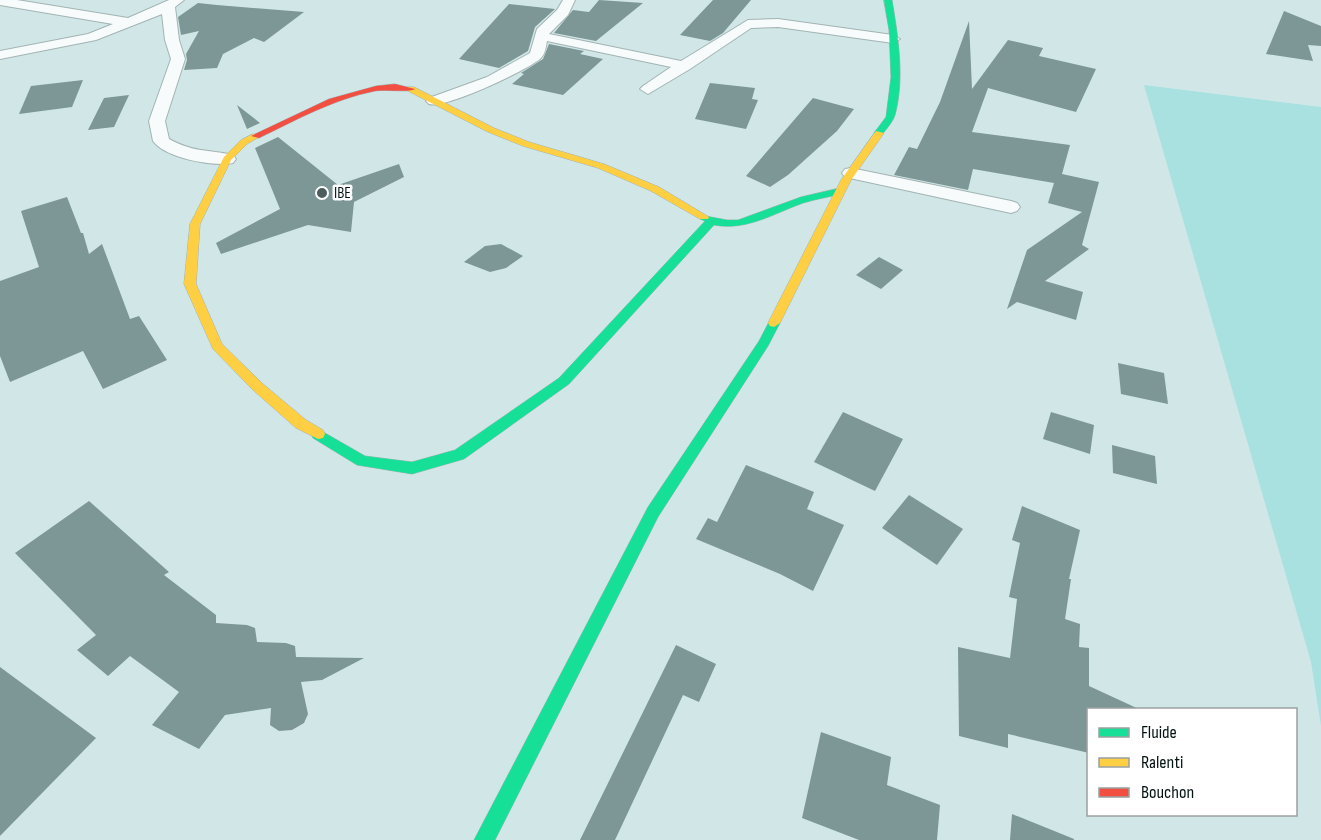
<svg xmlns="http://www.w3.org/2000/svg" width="1321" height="840" font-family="'Sofia Sans Condensed',sans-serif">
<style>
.green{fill:#a8e1e0}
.building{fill:#7c9796}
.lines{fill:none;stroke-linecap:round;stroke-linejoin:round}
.street-casing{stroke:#a2b3b3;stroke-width:2}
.fast-casing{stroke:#a2b3b3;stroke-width:1}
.slow-casing{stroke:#a2b3b3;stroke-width:1}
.jam-casing{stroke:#a2b3b3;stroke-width:1}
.street{fill:#f8fbfb;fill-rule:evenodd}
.fast{fill:#16e098;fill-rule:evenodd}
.slow{fill:#ffcf43;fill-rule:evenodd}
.jam{fill:#f24e42;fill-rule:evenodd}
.poi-dot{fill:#4c5d5d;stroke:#fff;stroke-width:2}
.labels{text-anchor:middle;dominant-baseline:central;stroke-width:5;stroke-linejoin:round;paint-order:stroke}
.far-poi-label{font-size:16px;fill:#041212;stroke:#fff;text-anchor:start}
</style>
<rect width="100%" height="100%" fill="#d1e7e7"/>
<polygon class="green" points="1144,85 1321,107 1321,726 1311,662"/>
<g class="building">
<polygon points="599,0 643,3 596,41 554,33 573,10 589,12"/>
<polygon points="713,0 751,0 723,33 710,41 680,35"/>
<polygon points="198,3 217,5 304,12 264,42 254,38 223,54 217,68 184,70 187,60 186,54 199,31 181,35 178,17"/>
<polygon points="509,4 555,9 535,27 528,51 499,68 459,59"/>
<polygon points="1284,11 1321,26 1321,46 1308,45 1313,61 1266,54"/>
<polygon points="969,21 972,89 1008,40 1043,48 1039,56 1096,69 1076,112 988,88 972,132 1070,145 1062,174 1099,182 1082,245 1089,249 1045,281 1083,292 1076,320 1017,302 1007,309 1027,250 1082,212 1048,203 1054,183 973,169 968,190 894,175 909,147 917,149 940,102"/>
<polygon points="549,44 584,51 580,54 603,59 563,95 512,84 524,74 521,73 543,59"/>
<polygon points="83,80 72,107 19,114 31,86"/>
<polygon points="710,83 755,88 752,99 758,100 746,129 695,119"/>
<polygon points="129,95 114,127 88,130 104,98"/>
<polygon points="813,98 854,109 837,131 788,175 770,187 746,176"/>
<polygon points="237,105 260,123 247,129"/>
<polygon points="278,137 338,185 399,164 404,177 354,202 351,232 308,225 221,254 216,243 280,209 255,148"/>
<polygon points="67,197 81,233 83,233 89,254 102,244 130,319 139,316 167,360 103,389 83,351 10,382 0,356 0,281 39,267 21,211"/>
<polygon points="501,244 523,256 506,268 490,272 464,262 485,246"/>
<polygon points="879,257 903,270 881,289 856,275"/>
<polygon points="1118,363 1164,373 1168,404 1121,394"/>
<polygon points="843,412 903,439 875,491 814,462"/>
<polygon points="1051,412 1094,425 1090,454 1043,439"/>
<polygon points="1112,445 1155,456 1157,484 1113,473"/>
<polygon points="746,465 814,492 807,509 844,525 813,591 780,574 696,539 708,518 717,522"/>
<polygon points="909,495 963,529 937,565 882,528"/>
<polygon points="89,501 169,572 164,575 216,615 216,623 247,625 255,628 257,642 286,643 295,646 296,657 364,658 322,680 301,682 308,714 304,723 292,730 279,731 270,725 271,708 225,715 199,749 152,725 179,692 130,656 108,676 77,650 96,635 15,553"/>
<polygon points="1022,506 1080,530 1069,579 1071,579 1065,619 1080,624 1079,647 1089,648 1089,686 1141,710 1089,710 1089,753 1008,734 1008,748 959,736 958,647 1010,658 1017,599 1009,597 1020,543 1012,540"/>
<polygon points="676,645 716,664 699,702 683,695 615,840 580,840"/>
<polygon points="0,667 96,738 0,836"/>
<polygon points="821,732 891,757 887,785 940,805 937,840 859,840 802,818"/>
<polygon points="1012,814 1074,839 1074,840 1010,840"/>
</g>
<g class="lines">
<defs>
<g id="street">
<path d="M0,0H17L128,18L169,0H184L175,7L179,40L185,59L165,121L169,139C195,153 207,149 233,155L236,159L233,163C213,167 165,158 153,141L149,121L171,59L165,40L162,14L96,40L0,59V51L88,34L113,24L0,5Z"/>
<path d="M563,0H575L568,15L549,34L681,61L748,20L778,19L893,35L900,39L893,43L778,27L751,28L690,69L648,94L640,89L643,86L671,67L547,41C546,47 545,55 540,59C525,71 446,109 429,104L426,101L429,98L487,77L530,53L537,29L557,10Z"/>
<polygon points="851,168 1011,201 1017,203 1020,207 1017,211 1011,213 845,177 842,173 845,169"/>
</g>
<g id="fast">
<path d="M884,0H892C898,36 905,79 895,115C893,122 886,129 882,135L879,136L874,133L886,117L891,77L889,30Z"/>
<path d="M840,188L844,189V193C830,197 816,199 803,203C773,214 746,231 714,225L569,384L464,459L412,474L357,465L313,438L311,434L313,430L318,429L365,456L412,462L455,450L559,378L705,221L700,219V215L727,220H738L801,197Z"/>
<polygon points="774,319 780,323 768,346 658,517 495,840 474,840 648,507 759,341 770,320"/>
</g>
<g id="slow">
<polygon points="408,87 414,87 494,128 529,142 604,164 659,187 709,217 708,219 700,219 651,191 598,168 523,146 488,132 408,91"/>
<polygon points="876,131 884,133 851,180 780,323 774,327 770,326 768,323 841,180"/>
<polygon points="253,134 261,136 247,144 231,160 200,224 196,284 222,344 263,384 306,420 323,430 325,434 323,438 318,439 296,428 253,390 213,349 184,284 190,224 224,157 241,140"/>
</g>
<path id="jam" d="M395,84L415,89C409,93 385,89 375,91C334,99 296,120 259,138L251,136L329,99L376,86Z"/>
</defs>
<use href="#street" class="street-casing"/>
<use href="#fast" class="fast-casing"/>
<use href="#slow" class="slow-casing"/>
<use href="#jam" class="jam-casing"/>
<use href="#street" class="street"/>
<use href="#fast" class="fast"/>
<use href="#slow" class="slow"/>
<use href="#jam" class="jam"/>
</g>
<circle class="poi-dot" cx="322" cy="193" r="6"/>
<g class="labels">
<g class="far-poi-label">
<text x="334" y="193">IBE</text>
</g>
</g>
<rect x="1087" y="708" width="210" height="108" fill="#ffffff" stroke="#9ba0a0" stroke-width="1.5"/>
<rect x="1099" y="728" width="30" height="9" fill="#16e098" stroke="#9ba0a0" stroke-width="1.5"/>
<text x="1141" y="738" font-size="18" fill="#041212">Fluide</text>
<rect x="1099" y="758" width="30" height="9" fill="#ffcf43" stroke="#9ba0a0" stroke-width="1.5"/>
<text x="1141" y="768" font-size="18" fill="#041212">Ralenti</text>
<rect x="1099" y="788" width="30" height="9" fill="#f24e42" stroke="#9ba0a0" stroke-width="1.5"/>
<text x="1141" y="798" font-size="18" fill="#041212">Bouchon</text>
</svg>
